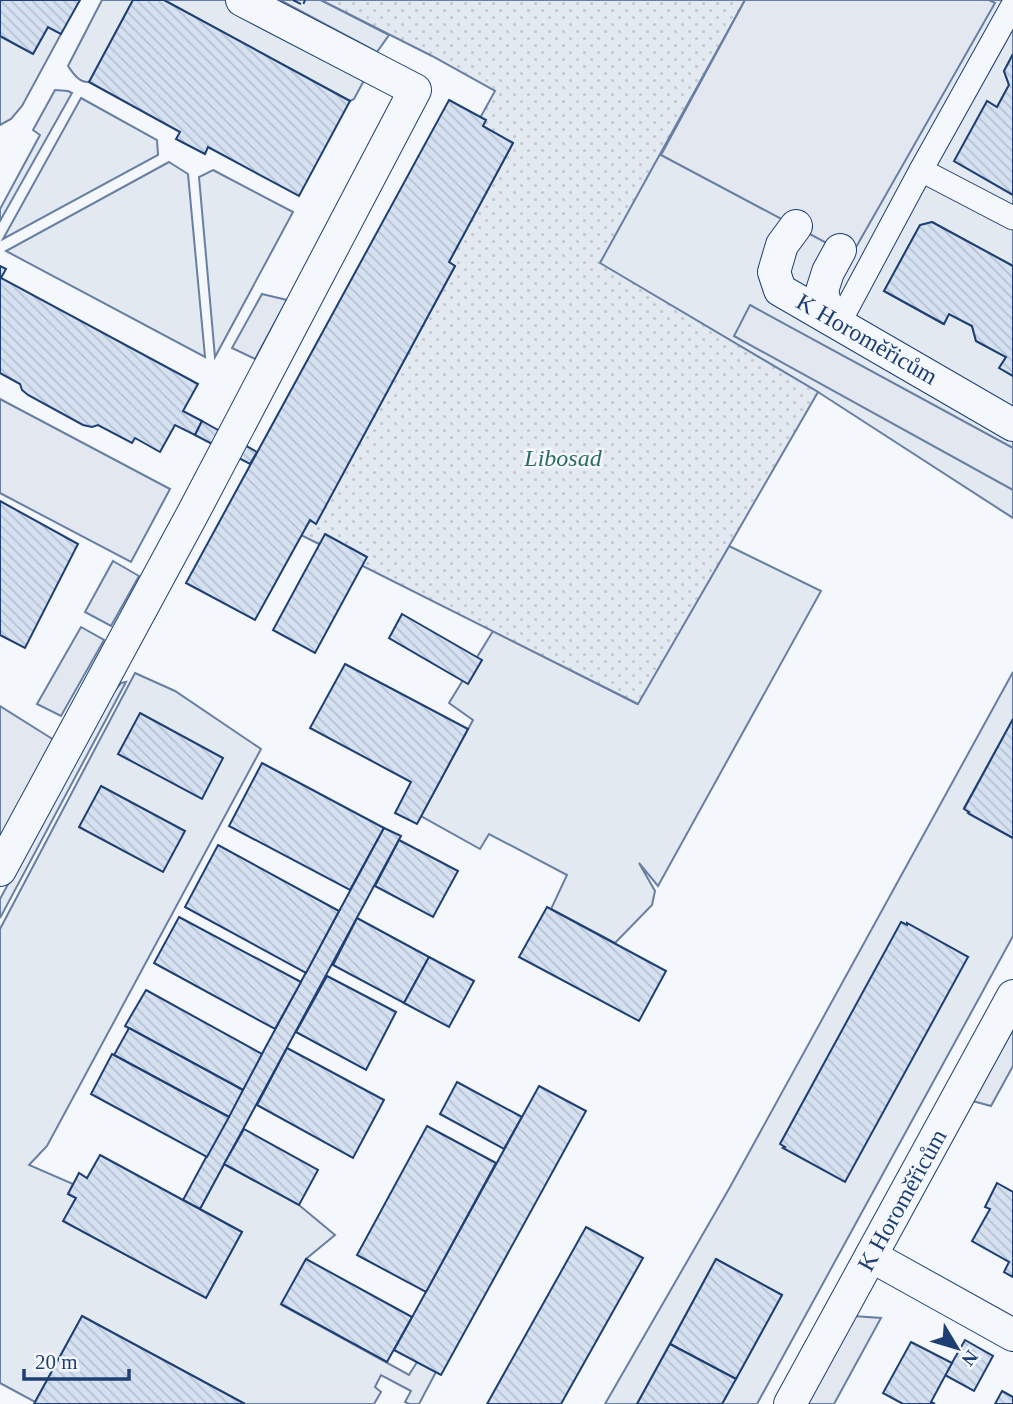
<svg xmlns="http://www.w3.org/2000/svg" width="1013" height="1404" font-family="'Times New Roman',serif">
<style>
.grass{fill:#e3e9f0;stroke:#687fa3;stroke-width:2;fill-rule:evenodd}
.park{fill:url(#park-dots);stroke:#687fa3;stroke-width:2}
.parking{fill:#e3e8f0;stroke:#687fa3;stroke-width:2}
.building{fill:url(#building-back-hatch);stroke:#1d3f73;stroke-width:2}
.lines{fill:none;stroke-linecap:round;stroke-linejoin:round}
.pedestrian-casing{stroke:#1d3f73;stroke-width:25}
.minor-casing{stroke:#1d3f73;stroke-width:34}
.pedestrian{stroke:#f4f7fb;stroke-width:23}
.minor{stroke:#f4f7fb;stroke-width:32}
.fence{stroke:#1d3f73;stroke-width:2;stroke-dasharray:9 3.5;stroke-linecap:butt}
.labels{text-anchor:middle;dominant-baseline:central;stroke-width:5;stroke-linejoin:round;paint-order:stroke}
.street-label{font-size:24px;fill:#1d3f73;stroke:#f4f7fb}
.park-label{font-size:24px;font-style:italic;fill:#2c6c60;stroke:#f4f7fb}
</style>
<defs>
<pattern id="park-dots" width="8" height="8" patternUnits="userSpaceOnUse" patternTransform="scale(1.75)"><rect width="8" height="8" fill="#e3e9f0"/><path d="M2 2h.1M6 6h.1" fill="none" stroke="#c2c9d1" stroke-width="1.8" stroke-linecap="round"/></pattern>
<pattern id="building-back-hatch" width="6" height="6" patternUnits="userSpaceOnUse" patternTransform="scale(1.75)"><rect width="6" height="6" fill="#d5e0f0"/><path d="M-1 5l2 2M0 0l6 6M5-1l2 2" fill="none" stroke="#b6c1d1"/></pattern>
</defs>
<rect width="100%" height="100%" fill="#f4f7fb"/>
<g class="grass">
<path d="M102,0H133L89,82C79,83 73,73 68,66Z"/>
<polygon points="164,0 231,0 368,73 354,99 350,101"/>
<polygon points="280,0 321,0 389,35 377,52"/>
<polygon points="745,0 1013,0 1013,54 1004,71 1009,85 997,107 1013,195 1013,266 932,222 920,225 884,291 943,324 949,314 972,326 976,341 1006,357 1000,368 1013,376 1013,518 818,392 599,263"/>
<polygon points="48,27 61,34 22,106 11,119 0,125 0,36 33,54"/>
<polygon points="55,90 68,91 72,93 0,221 0,209 40,135 33,130"/>
<polygon points="81,98 157,140 158,155 3,239"/>
<polygon points="169,162 188,174 205,357 6,251"/>
<polygon points="213,170 293,212 215,357 199,177"/>
<polygon points="729,546 821,591 658,886 639,863 655,891 652,905 615,943 551,909 567,875 489,834 480,849 421,816 473,720 449,703 493,631 637,704"/>
<path d="M1013,672V719L964,808L969,812V814L1013,838V936L757,1404H722L782,1295L716,1259L637,1404H605L730,1187ZM907,924L968,957L784,1148L785,1147L781,1144Z"/>
<polygon points="135,673 175,691 261,749 47,1146 29,1165 73,1184 68,1194 76,1198 64,1221 206,1298 242,1232 200,1209 224,1164 299,1205 335,1235 306,1259 282,1305 409,1375 417,1362 436,1372 419,1404 409,1404 405,1402 411,1391 381,1375 375,1387 381,1392 374,1404 245,1404 82,1316 35,1402 0,1383 0,929"/>
<polygon points="126,682 0,918 0,899 110,696 121,683"/>
</g>
<polygon class="park" points="321,0 745,0 600,263 818,392 638,704 301,535 310,520 316,523 455,266 449,262 513,143 483,126 480,118 495,91 432,56"/>
<g class="parking">
<polygon points="745,0 989,0 995,3 851,256 661,155"/>
<polygon points="262,294 287,300 255,359 232,348"/>
<polygon points="750,305 1013,448 1013,490 734,336"/>
<polygon points="0,399 170,489 131,562 0,493"/>
<polygon points="113,561 139,576 111,626 85,612"/>
<polygon points="81,627 104,640 61,716 37,704"/>
<polygon points="0,706 54,740 0,838"/>
<polygon points="1013,1018 1013,1066 991,1106 969,1100"/>
<polygon points="853,1316 881,1318 834,1404 805,1404"/>
</g>
<g class="building">
<polygon points="0,0 80,0 61,34 48,27 33,54 0,36"/>
<polygon points="133,0 164,0 350,101 299,196 208,147 205,154 176,139 180,132 89,82"/>
<polygon points="1013,54 1013,195 954,161 987,101 997,107 1009,85 1004,71"/>
<polygon points="449,100 486,120 483,126 513,143 449,262 455,266 316,524 310,520 255,620 186,583"/>
<polygon points="932,222 1013,266 1013,376 999,368 1006,357 976,341 972,326 949,314 944,324 884,291 920,225"/>
<polygon points="0,266 6,269 1,278 198,384 183,411 202,421 195,435 175,425 160,452 135,438 132,443 98,425 92,427 83,425 28,395 22,390 20,384 0,373"/>
<polygon points="202,421 257,452 250,464 195,435"/>
<polygon points="0,501 78,544 25,648 0,635"/>
<polygon points="325,534 367,557 315,653 273,630"/>
<polygon points="402,614 482,660 468,684 389,638"/>
<polygon points="345,664 468,729 417,824 395,813 411,782 310,728"/>
<polygon points="140,713 223,758 202,799 118,754"/>
<polygon points="1013,719 1013,838 968,813 969,812 964,809"/>
<polygon points="262,763 384,828 350,890 229,826"/>
<polygon points="101,786 185,831 163,872 79,827"/>
<polygon points="384,828 401,836 200,1209 183,1200"/>
<polygon points="399,840 458,871 433,917 375,886"/>
<polygon points="218,845 339,911 306,973 185,907"/>
<polygon points="547,907 666,971 639,1021 519,957"/>
<polygon points="179,917 301,982 275,1029 154,963"/>
<polygon points="357,918 429,957 404,1003 333,965"/>
<polygon points="901,922 907,925 907,923 968,957 845,1182 783,1148 785,1147 780,1144"/>
<polygon points="429,957 474,981 449,1027 404,1003"/>
<polygon points="327,976 396,1012 366,1070 296,1032"/>
<polygon points="146,990 262,1054 243,1090 125,1026"/>
<polygon points="129,1028 243,1090 229,1117 114,1055"/>
<polygon points="287,1048 384,1100 353,1158 257,1105"/>
<polygon points="112,1054 229,1117 207,1157 91,1094"/>
<polygon points="457,1082 522,1117 504,1149 440,1114"/>
<polygon points="539,1086 586,1111 441,1375 394,1350"/>
<polygon points="427,1126 496,1163 426,1292 357,1255"/>
<polygon points="244,1129 318,1170 299,1205 224,1164"/>
<polygon points="100,1155 242,1232 206,1298 63,1221 76,1198 68,1194 79,1173 87,1178"/>
<polygon points="997,1183 1013,1192 1013,1277 1004,1272 1009,1262 972,1241 990,1209 985,1207"/>
<polygon points="586,1227 643,1258 561,1404 487,1404"/>
<polygon points="306,1259 412,1317 387,1362 281,1304"/>
<polygon points="716,1259 782,1295 736,1379 670,1344"/>
<polygon points="82,1316 245,1404 34,1404"/>
<polygon points="965,1340 993,1356 974,1391 945,1375"/>
<polygon points="911,1342 952,1363 931,1402 935,1404 903,1404 883,1393"/>
<polygon points="670,1344 736,1379 722,1404 637,1404"/>
<polygon points="1002,1391 1013,1397 1013,1404 995,1404"/>
</g>
<g class="lines">
<defs>
<g id="pedestrian">
<polyline points="921,170 1013,218"/>
<polyline points="839,323 921,170 1013,5"/>
</g>
<g id="minor">
<polyline points="796,226 782,245 774,272 780,290 1013,425"/>
<polyline points="829,318 822,291 828,272 840,250"/>
<polyline points="0,870 192,515 415,90 242,0"/>
<polyline points="871,1256 1013,1335"/>
<polyline points="790,1404 1013,996"/>
</g>
</defs>
<use href="#pedestrian" class="pedestrian-casing"/>
<use href="#minor" class="minor-casing"/>
<use href="#pedestrian" class="pedestrian"/>
<use href="#minor" class="minor"/>
<polyline class="fence" points="293,0 303,5 305,0"/>
</g>
<g class="labels">
<g class="street-label">
<text transform="translate(867 339) rotate(30)">K Horoměřicům</text>
<text transform="translate(902 1200) rotate(-61)">K Horoměřicům</text>
</g>
<g class="park-label">
<text x="563" y="458">Libosad</text>
</g>
</g>
<g transform="translate(957 1348) rotate(128)" stroke="#f4f7fb" stroke-width="5" paint-order="stroke">
<path d="M0-5L12 26L0 18L-12 26Z" fill="#1d3f73"/>
<text y="-10" font-size="19" font-weight="bold" text-anchor="middle" fill="#1d3f73">N</text>
</g>
<path d="M24 1369v10h105v-10" fill="none" stroke="#1d3f73" stroke-width="3.5"/>
<text x="35" y="1369" font-size="21" fill="#1d3f73" stroke="#f4f7fb" stroke-width="5" paint-order="stroke">20 m</text>
</svg>
